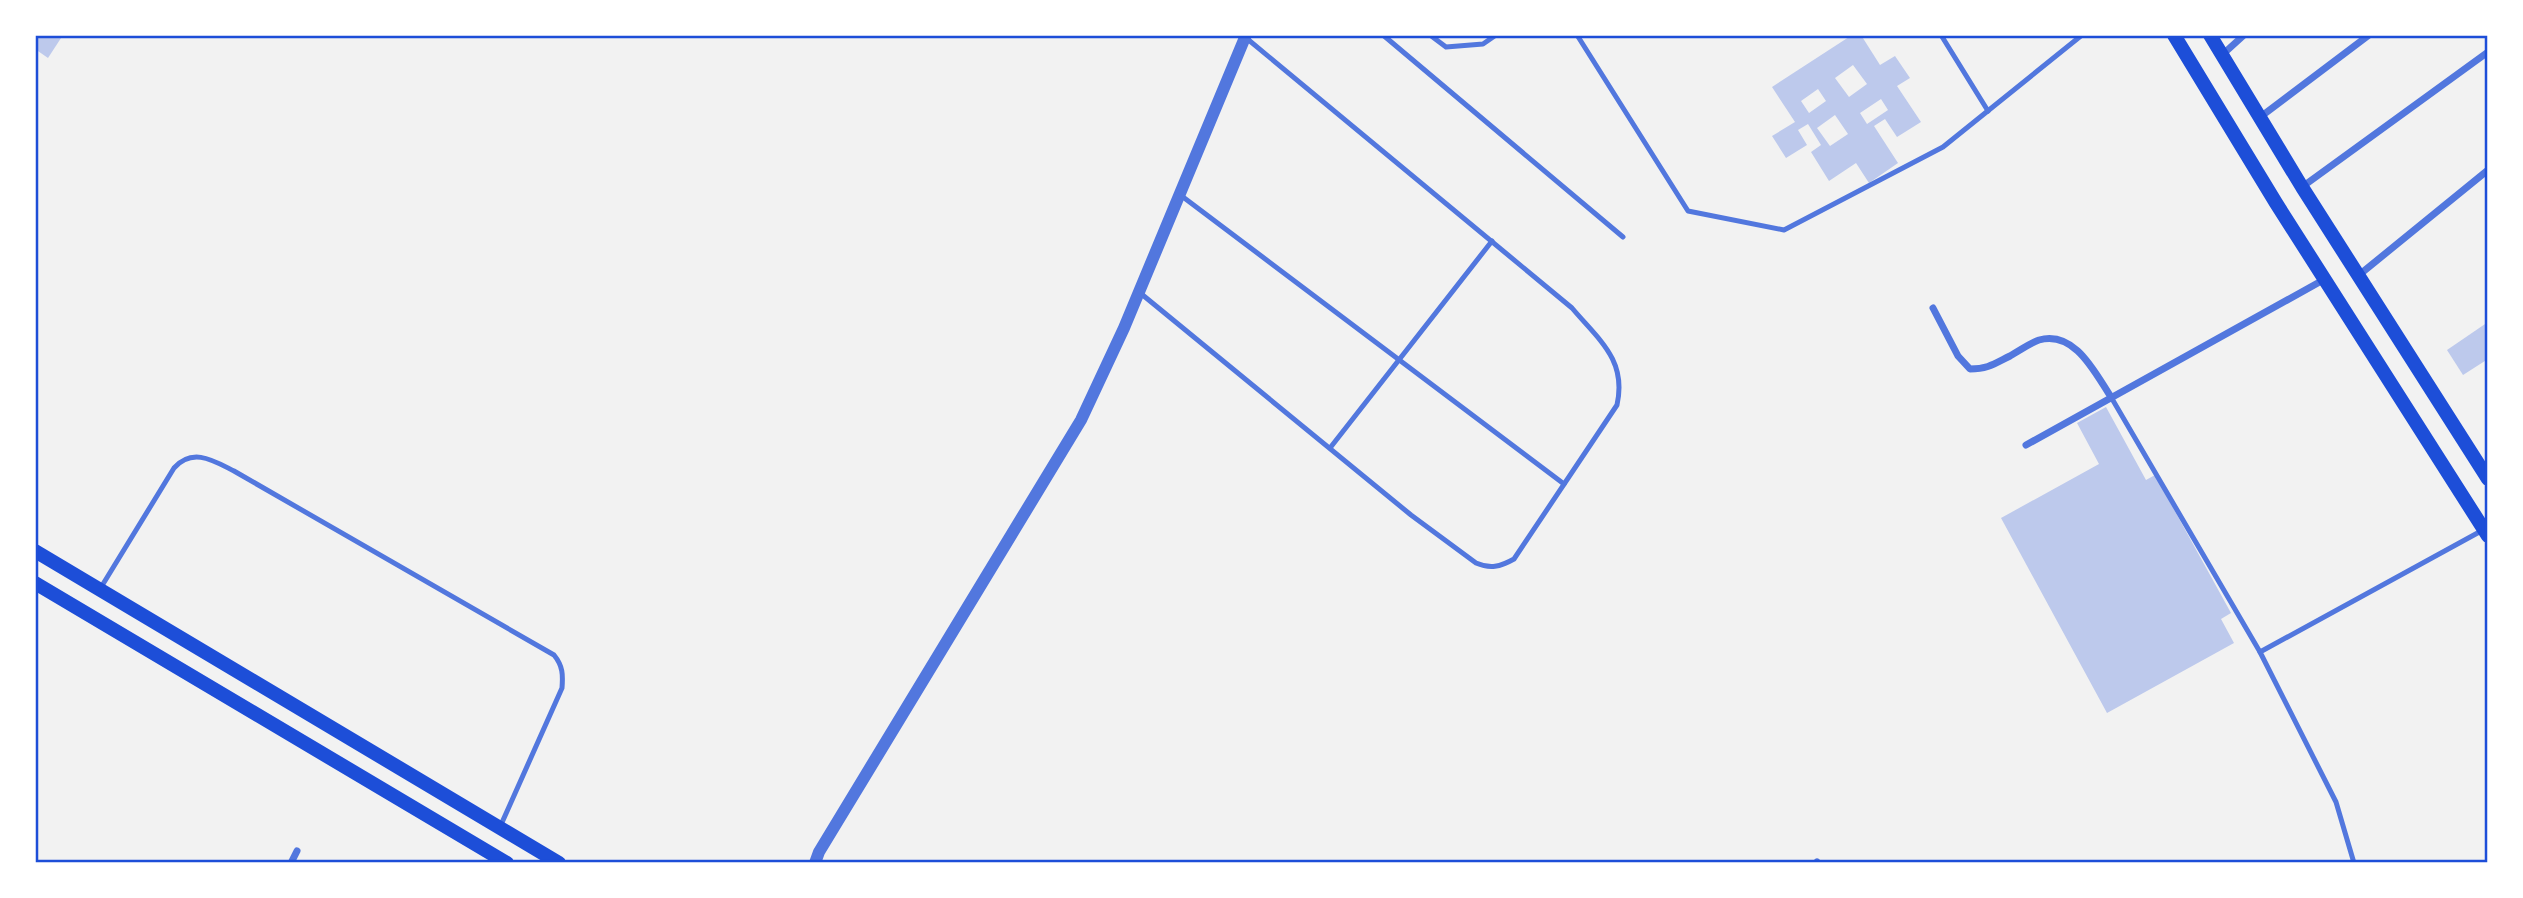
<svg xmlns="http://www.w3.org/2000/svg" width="2523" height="898" font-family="'Crimson Pro',serif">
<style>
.building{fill:#bdc9ec;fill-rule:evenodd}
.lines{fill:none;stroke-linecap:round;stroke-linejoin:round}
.service{stroke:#5277de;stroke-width:5}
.minor{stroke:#5277de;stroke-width:7}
.tertiary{stroke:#5277de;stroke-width:12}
.secondary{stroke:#1d4ed8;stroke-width:14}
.neatline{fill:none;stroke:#1d4ed8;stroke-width:2.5}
</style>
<rect width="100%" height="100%" fill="#f2f2f2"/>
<g class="building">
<polygon points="35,35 63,35 48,58 35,49"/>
<path d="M1852,35H1861L1880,65L1895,56L1910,78L1897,86L1921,122L1897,137L1885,119L1874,126L1898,163L1869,183L1856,163L1829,181L1811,152L1821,145L1808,124L1798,130L1807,145L1786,158L1772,136L1795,122L1772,87ZM1853,65L1867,84L1849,97L1835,78ZM1818,89L1826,101L1809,113L1801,101ZM1881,99L1888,110L1867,124L1860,113ZM1835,115L1848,134L1830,146L1817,128Z"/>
<polygon points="2488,322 2488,359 2463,375 2447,350"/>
<polygon points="2106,407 2146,480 2155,475 2231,613 2221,619 2234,643 2107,713 2001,518 2099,464 2077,423"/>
</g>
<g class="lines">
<g class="service">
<polyline points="1383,35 1623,237"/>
<polyline points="1430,35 1446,47 1483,44 1496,35"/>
<polyline points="1577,35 1688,211 1784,230 1943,147 2082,35"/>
<polyline points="1941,35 1988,111"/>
<polyline points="1179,194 1564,484"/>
<path d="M1139,292L1411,515L1476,563C1490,569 1500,567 1514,559L1617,405C1627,360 1599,340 1572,308L1245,37"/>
<polyline points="2111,397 2260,652"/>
<polyline points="1330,448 1492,241"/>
<path d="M100,589L174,468C193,447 214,461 234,471L554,655C563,666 563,675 562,688L500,827"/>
<polyline points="2354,863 2336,802 2260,652 2483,530"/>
</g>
<g class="minor">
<polyline points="2222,55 2244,35"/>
<polyline points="2259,118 2369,35"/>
<polyline points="2302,187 2488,52"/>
<polyline points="2359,275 2488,170"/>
<path d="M1933,308L1958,356L1970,369C1988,369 1994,364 2010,356C2019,351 2030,343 2039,340C2075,330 2095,373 2111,397"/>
<polyline points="2026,445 2325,279"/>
<polyline points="1817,862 1818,863"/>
<polyline points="291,863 297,851"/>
</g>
<polyline class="tertiary" points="815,863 819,852 1081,420 1124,328 1246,35"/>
<g class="secondary">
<polyline points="2174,35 2276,203 2488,536"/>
<polyline points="2210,35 2302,187 2488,479"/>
<polyline points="35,551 559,863"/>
<polyline points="35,583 507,863"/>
</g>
</g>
<rect width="2523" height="898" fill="none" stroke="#ffffff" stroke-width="74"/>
<rect x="37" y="37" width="2449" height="824" class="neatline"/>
</svg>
